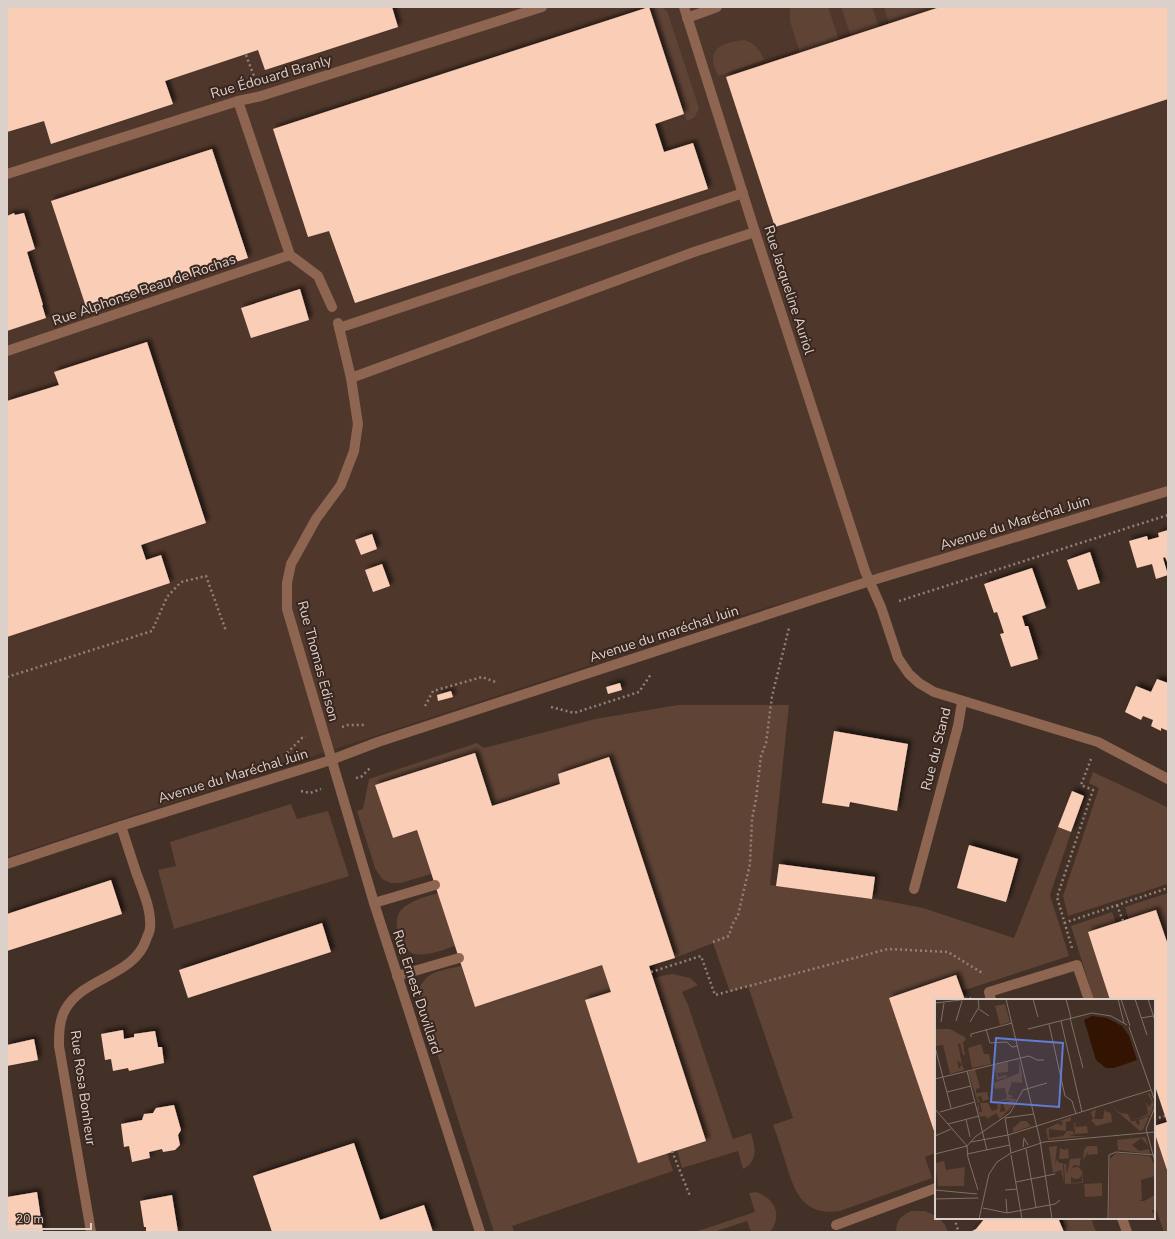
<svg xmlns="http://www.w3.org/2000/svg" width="1175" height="1239" font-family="'Nunito Sans',sans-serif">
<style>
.built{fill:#50372b}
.green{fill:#5f4335}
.building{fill:#facdb7;filter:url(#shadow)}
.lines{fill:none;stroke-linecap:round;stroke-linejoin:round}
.path{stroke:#908179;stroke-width:2.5;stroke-dasharray:2 3;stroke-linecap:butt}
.minor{stroke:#8d6551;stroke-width:10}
.labels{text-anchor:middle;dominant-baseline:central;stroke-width:4;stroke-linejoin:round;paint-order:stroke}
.street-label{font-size:14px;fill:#dcd0ca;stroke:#39261e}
.inset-road{fill:none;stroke:#807068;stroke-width:1}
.view{fill:#607cd3;fill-opacity:0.15;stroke:#607cd3;stroke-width:2}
.inset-edge{fill:none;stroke:#dcd0ca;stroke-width:2}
</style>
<defs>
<filter id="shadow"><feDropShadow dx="3.5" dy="-3.5" stdDeviation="2" flood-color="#0009"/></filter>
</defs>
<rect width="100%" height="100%" fill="#433027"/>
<polygon class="built" points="7,7 1168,7 1168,487 870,581 764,608 7,857"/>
<g class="green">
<polygon points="649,7 662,7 667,11 699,108 695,117 687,121"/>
<polygon points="790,7 828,7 839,40 800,53 790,21"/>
<polygon points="841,7 872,7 879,27 851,36"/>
<polygon points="884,7 940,7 889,23"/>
<path d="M744,40C755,43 760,50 764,60L718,76C716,71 713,65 713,60C713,43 732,42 744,40Z"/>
<path d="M678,705H789L770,885L882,900L923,908L1014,938L1058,827L1071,832L1050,895L1069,956L962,991L956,975L889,998L936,1138V1153L925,1157L932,1178L840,1211C803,1216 795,1193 786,1164C782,1151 778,1138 773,1125L793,1118L748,986L730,992L713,943L675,958L609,757L558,774L560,784L492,806L475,753L375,785L393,838L417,830L431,874L401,883H391L382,879L375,868L357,811L363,809L369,779L477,743L484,748L595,719Z"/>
<polygon points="1093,772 1157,802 1168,808 1168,884 1068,916 1063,896 1099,788 1089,783"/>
<polygon points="291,804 297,819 328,811 349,876 174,929 158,870 176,866 170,842"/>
<path d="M438,893L455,946C442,950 429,956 415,954C400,951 391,921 401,910C411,900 425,897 438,893Z"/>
<polygon points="1168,893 1168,945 1156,910 1129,920 1125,907"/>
<polygon points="1112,912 1116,923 1110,1000 1094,1000 1071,926"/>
<path d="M602,965L611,992L585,1000L667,1153L673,1171L512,1226L514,1232H494L418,994C419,990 420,985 423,982C431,970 449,969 461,966L475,1007Z"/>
<path d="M673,974L690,978L698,985L682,992L688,1005L733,1139L751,1133C755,1147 759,1160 743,1169L738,1151L682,1168L677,1150L706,1140L653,979L661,976Z"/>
<polygon points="1154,1131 1168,1173 1168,1232 1164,1232 1154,1203"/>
<path d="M756,1192C775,1198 783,1216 770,1232H751L747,1221L714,1232H695L755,1212L749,1193Z"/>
<path d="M911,1211H925L936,1216V1218H939L945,1225L948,1232H896C897,1219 900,1217 911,1211Z"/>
<polygon points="1062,1218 1091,1218 1096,1232 1067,1232"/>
</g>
<g class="building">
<polygon points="7,7 392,7 398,27 265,70 258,50 165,81 173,104 51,144 44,121 7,132"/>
<polygon points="649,7 684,114 655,124 664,152 693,143 708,189 355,303 329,231 308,237 273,129"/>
<polygon points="940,7 1168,7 1168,99 775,227 726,77"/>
<polygon points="212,149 248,258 87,310 51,201"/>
<polygon points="14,213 15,215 24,213 35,249 27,252 43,305 42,305 46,318 7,331 7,216"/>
<polygon points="300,289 309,320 251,338 241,308"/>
<polygon points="147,342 206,523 141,545 146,560 161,555 170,583 7,637 7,401 59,385 54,372"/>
<polygon points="1168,530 1168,564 1165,557 1163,558 1168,575 1156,579 1152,564 1137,568 1129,541 1147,536 1148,540 1159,537 1158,533"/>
<polygon points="372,534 377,549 361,555 355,540"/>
<polygon points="1090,552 1100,583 1078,590 1067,560"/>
<polygon points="382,564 390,586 373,592 365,570"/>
<polygon points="1032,568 1046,608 1022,616 1025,626 1028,626 1038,659 1011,667 1000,634 1004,633 997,612 994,613 984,584"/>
<polygon points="1157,679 1168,683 1168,731 1161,728 1161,731 1151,726 1153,720 1143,716 1141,720 1125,712 1136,686 1151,692"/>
<polygon points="620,683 622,690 608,694 606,687"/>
<polygon points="451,691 453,697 438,701 437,695"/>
<polygon points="834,731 908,744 897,811 850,802 849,807 822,803"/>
<polygon points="475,753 492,806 560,784 558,774 609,757 675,958 649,966 706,1141 638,1163 585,1000 611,992 602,965 475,1007 417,830 393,838 375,785"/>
<polygon points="1072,791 1084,796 1071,832 1058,827"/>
<polygon points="969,845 1018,859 1006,902 957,888"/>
<polygon points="779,864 875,877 872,899 776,886"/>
<polygon points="111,880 122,914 7,951 7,914"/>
<polygon points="1156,910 1168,945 1168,1173 1154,1131 1154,1126 1167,1122 1154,1083 1154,1000 1110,1000 1088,932"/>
<polygon points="322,923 331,952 188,998 179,970"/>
<polygon points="956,975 965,1000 936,1000 936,1137 889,998"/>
<polygon points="123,1030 124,1039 134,1037 134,1034 155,1031 158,1047 162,1047 164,1063 129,1071 128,1068 113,1071 111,1059 105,1060 101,1034"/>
<polygon points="34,1039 38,1060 7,1066 7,1045"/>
<polygon points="174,1105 181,1130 178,1135 180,1145 175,1150 163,1152 162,1149 149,1152 150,1158 132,1162 129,1146 124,1147 121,1124 142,1120 144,1114 153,1113 156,1108"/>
<polygon points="354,1143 380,1220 424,1205 433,1232 272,1232 253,1176"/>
<polygon points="37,1192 43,1232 7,1232 7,1197"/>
<polygon points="172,1195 178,1232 146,1232 146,1227 144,1227 140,1201"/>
<polygon points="985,1218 1058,1218 1064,1232 970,1232 976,1229"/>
</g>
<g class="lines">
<g class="path">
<polyline points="246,55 255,79"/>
<polyline points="899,601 1168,515"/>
<polyline points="7,677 152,631 167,597 181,582 206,576 226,631"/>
<polyline points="425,706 433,691 482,677 498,683"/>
<polyline points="551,707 574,713 639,692 651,674"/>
<polyline points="342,727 348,725 366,725"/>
<polyline points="287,753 302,738 306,737"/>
<polyline points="356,778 361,777 371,767"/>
<polyline points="301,791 310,793 321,789"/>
<polyline points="1117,905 1123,921"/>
<polyline points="1064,923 1168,888"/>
<polyline points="713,942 729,936 732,925 738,915 750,864 752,819 756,799 761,756 766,743 772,696 789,628"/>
<polyline points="1072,948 1057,897 1093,790 1081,785 1091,759"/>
<polyline points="651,972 701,956 715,995 888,949 948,952 984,974"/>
<polyline points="965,999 971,998"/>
<polyline points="1154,1119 1165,1116"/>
<polyline points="672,1151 690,1196"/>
<polyline points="954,1218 958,1230"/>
</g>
<g class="minor">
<polyline points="684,7 755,232 865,571 881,607 898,658 909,674 919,683 934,692 1098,742 1168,779"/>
<polyline points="687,18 717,7"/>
<polyline points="238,101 290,255 318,276 332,307"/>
<polyline points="7,174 238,101 261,96 542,7"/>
<polyline points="338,323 351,378 358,424 354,451 341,485 316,519 291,564 287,583 287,609 374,903 480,1232"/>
<polyline points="339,328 743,193"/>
<polyline points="7,351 290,255"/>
<polyline points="351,378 694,252 755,232"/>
<polyline points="7,864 121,826 331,760 378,742 870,581 1168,491"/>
<polyline points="914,889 958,726 962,702"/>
<polyline points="374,903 435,885"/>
<polyline points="397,976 459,958"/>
<polyline points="991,1000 989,992 1077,965 1089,1000"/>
<polyline points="1122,1218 1127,1232"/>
<polyline points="836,1225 936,1188"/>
<path d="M91,1232L59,1046C59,1034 59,1021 65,1010C83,977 133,977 146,940C147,936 150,932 150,928C152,910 142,889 136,872C131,857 126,841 121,826"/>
</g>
</g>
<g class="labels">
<g class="street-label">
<text transform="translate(271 77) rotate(-16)">Rue Édouard Branly</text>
<text transform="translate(144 290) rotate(-19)">Rue Alphonse Beau de Rochas</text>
<text transform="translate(789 290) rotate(72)">Rue Jacqueline Auriol</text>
<text transform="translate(1015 523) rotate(-17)">Avenue du Maréchal Juin</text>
<text transform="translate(664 634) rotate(-18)">Avenue du maréchal Juin</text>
<text transform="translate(318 661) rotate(75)">Rue Thomas Edison</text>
<text transform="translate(936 749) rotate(-76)">Rue du Stand</text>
<text transform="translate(233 776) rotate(-17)">Avenue du Maréchal Juin</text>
<text transform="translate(417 992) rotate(72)">Rue Ernest Duvillard</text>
<text transform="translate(83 1088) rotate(82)">Rue Rosa Bonheur</text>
</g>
</g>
<g transform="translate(935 999)">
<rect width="220" height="220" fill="#433027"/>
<path d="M70,5L75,23L65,26L60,7ZM0,30H15L30,38L31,41L28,43L30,56H28L25,44L23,45L27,65L22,61L24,70L27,65L29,71L15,75L8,46L1,47ZM46,45L49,55H54L56,65L37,69L33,49ZM84,61L87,74V84L77,83L73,95L79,98H75L74,99L81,100L80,104L65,120L61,114L52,120L51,117L45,118L42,108L44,105V113H47L45,104H53L57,112L63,110L62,105H66L65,113L71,112L68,105L75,101L63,102L72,99L70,89L60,90L59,84L84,74V62H78ZM73,63V73L62,74L63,78L72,76V78L62,81L59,66ZM40,70L45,89L41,90V94L55,93L52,94L54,100L48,102L46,97L42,98L45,103L43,104L33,73ZM215,94L219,106L215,116L197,122L213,115L211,103L214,108L217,103L213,95L195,99ZM176,107L186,114L193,115L196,122H201L202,126L205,125L204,121L214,117L208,131L205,132ZM170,108V112L176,114L177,123L161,127L156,121L158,120L156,113L161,110L159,120H168ZM136,118V122L131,123V132L114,130V139L128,137L132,132H138L139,136L132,135L137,137H153L113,141L111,130L123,124L126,127L128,123L124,122ZM86,122H91L96,127L78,133V129ZM151,122L140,124L141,128L152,127L153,134L140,135L139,124ZM209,138L211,139L213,147L206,139L197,146L204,152L214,150L215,155L183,151L182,141ZM122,147L120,166L122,160L124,164H128L129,183L126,171L118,174L114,148ZM152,147H162L163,155L152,156L153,155V153L148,161L149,151ZM125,149L130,151L133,149L134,159H138L124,160ZM181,154L215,157L220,167V177L206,181L207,201L204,202H209L220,196V210L216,212L220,215V220H174L175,160ZM147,159L145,161V167L139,166L136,170V184L147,183V161L148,184L130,185L129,165H131L132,175L135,160ZM9,162L11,171L30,168L29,187H3L0,164ZM135 174a6 6 0 1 1 12 0a6 6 0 1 1-12 0ZM167,184V197L150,198L149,185Z" fill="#5f4335"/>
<path d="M157,17L172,19L187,27L194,37L202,61L179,69H171L161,61L149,21Z" fill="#331302"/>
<path class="inset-road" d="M71,0L105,141L117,220M98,0L103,18M131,0L136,19M183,0L189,24M186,0L195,27M200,0L212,36M213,0L220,22M0,4L34,0M44,10L54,17M135,19L148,69M206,19L218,17M21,22L27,2M126,22L147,113M6,23L9,4M35,23L44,8L43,0M114,25L130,97L137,102L141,115M194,28L220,102M51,30L55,44L72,43L77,48L83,47M93,30L157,14L176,17L192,26M36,38V35L77,24M0,48L16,109M32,72L52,151M0,80L94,57L102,61H109M12,93L36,87M220,108L211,130L220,163M0,110L32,147M5,113L40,103M70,119L76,154M70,119L99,115M31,120L35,138M13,125L44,117M0,137L16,130M36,143L73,136L216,91M88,148L89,139L93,146M91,150L101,208M0,155L32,147M32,155L75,146M76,156L87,220M81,183L120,175M0,191L42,195M43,191L33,159L32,147L40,138L75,114L88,91L112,84M70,191L82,190M0,200L43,199M71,200L72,214M48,209L72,214L120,205L125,201M44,220L54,175L62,163L76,154L109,143L220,133M173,220L174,156L181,153L220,156"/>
<path class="view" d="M61,39L128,44L124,108L56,103Z"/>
<rect width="220" height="220" class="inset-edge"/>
</g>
<rect width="1175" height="1239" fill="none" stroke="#dcd0ca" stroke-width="16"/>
<path d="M10 1223v6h81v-6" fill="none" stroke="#dcd0ca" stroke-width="2"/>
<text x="16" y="1223" font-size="12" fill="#dcd0ca" stroke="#39261e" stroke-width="3" paint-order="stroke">20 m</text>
</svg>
